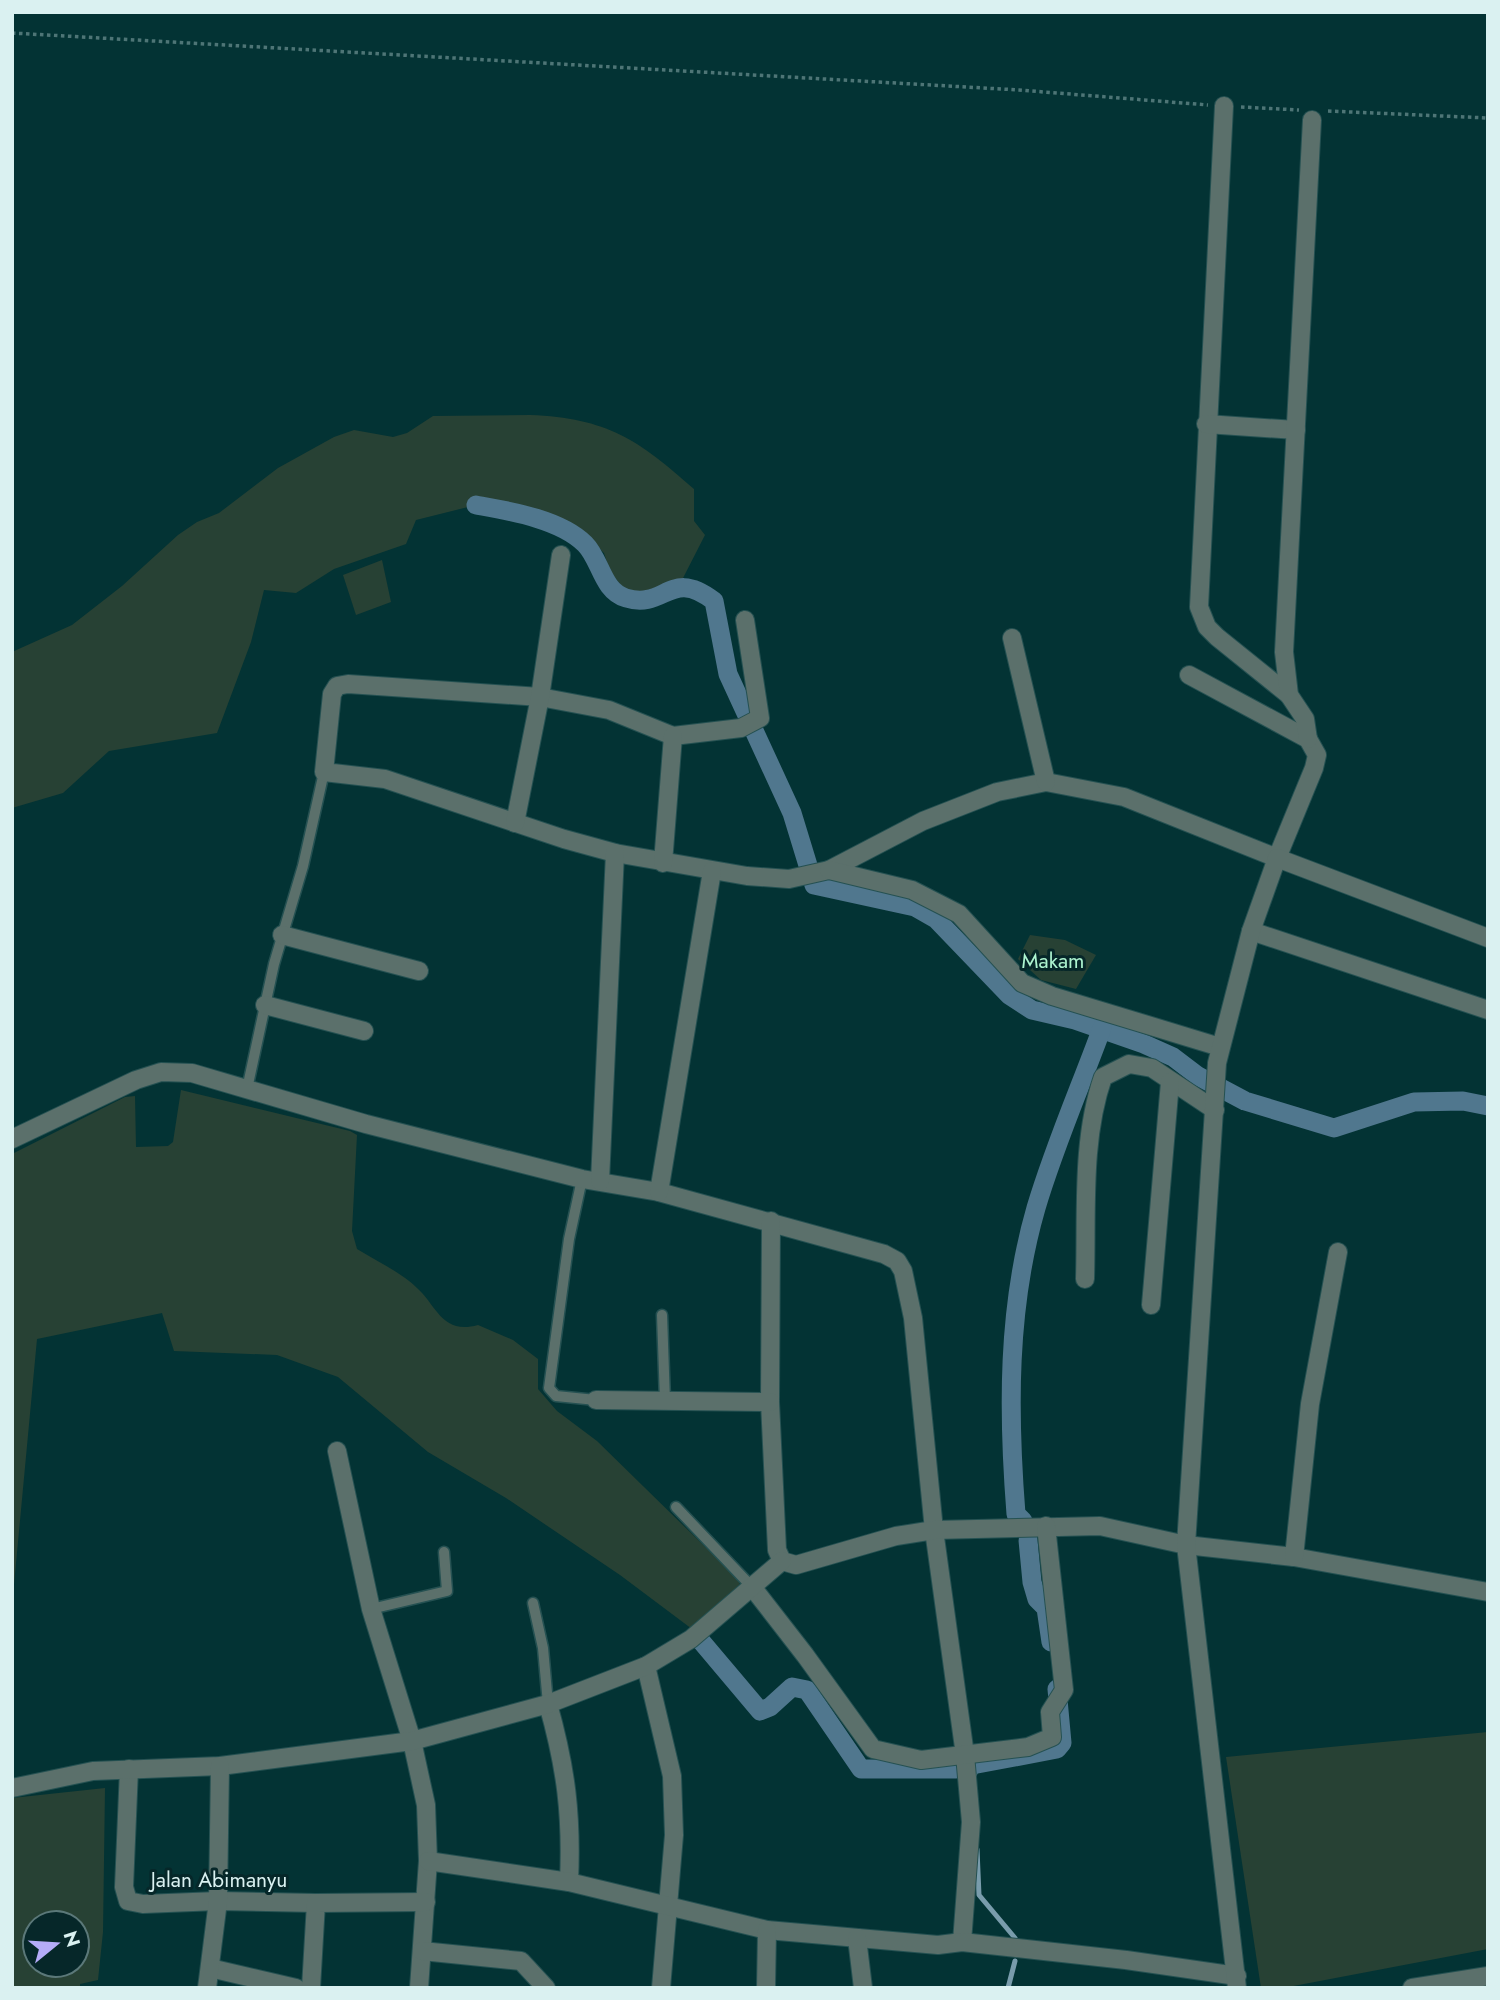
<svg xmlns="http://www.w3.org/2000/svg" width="1500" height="2000" font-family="Jost,sans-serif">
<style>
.green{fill:#274134;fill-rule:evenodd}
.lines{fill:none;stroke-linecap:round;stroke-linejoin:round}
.stream{stroke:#799cac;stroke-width:5}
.canal{stroke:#50778e;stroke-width:19}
.service-casing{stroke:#255152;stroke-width:13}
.minor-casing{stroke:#255152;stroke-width:20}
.path{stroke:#4e7576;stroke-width:3.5;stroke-dasharray:3.5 3.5;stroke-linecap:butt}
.service{stroke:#5b706b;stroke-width:10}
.minor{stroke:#5b706b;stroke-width:18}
.labels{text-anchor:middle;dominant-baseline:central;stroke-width:6;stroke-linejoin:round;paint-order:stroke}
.park-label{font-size:21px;fill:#adf4d0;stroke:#062729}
.street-label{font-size:21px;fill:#daf1f1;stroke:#062729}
</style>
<rect width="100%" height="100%" fill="#033334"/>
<g class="green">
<path d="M530,415C607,418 639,440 694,489V521L705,535L682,580L650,594L626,591L610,572L604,553L587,537L530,509L476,500V505L416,520L406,544L334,569L296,593L264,590L251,642L217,733L109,751L63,793L12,808V652L72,625L122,586L178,535L197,522L219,513L278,468L334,437L354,430L393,437L407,433L433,416Z"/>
<polygon points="382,560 391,602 356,615 343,575"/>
<polygon points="1030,935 1065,940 1096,955 1076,989 1041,980 1018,959"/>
<path d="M181,1090L350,1131L357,1135L352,1231L357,1249C376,1261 401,1272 417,1288C437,1306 442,1335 478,1325L513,1340L538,1359V1389L557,1411L597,1441L735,1576L740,1584L720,1606L692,1629L620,1575L506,1498L428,1452L338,1377L277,1355L174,1351L162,1313L37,1339L12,1606V1154L125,1097L135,1096L136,1147L168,1146L173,1142Z"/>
<polygon points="1488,1732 1488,1949 1283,1988 1261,1988 1226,1757"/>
<path d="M105,1788L103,1932L98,1980L80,1984V1988H12V1798ZM77,1923V1965H35V1923Z"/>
</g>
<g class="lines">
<g class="stream">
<polyline points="974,1777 977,1764"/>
<polyline points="977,1849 979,1895 1015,1938"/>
<polyline points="1008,1988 1015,1961"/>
</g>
<g class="canal">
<path d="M476,505C509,511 560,519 585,544C601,560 602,591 626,598C666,610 670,567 714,601L728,674L792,813L814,885L915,907L936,919L1009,995L1032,1010L1075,1020L1144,1044L1173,1057L1198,1076L1245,1101L1334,1128L1414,1102L1463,1101L1488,1106"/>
<path d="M1023,1521L1016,1514C1008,1412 1007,1308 1036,1208C1054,1147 1080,1088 1102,1028"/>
<polyline points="1028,1540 1032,1582 1037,1599 1046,1608 1051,1642"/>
<polyline points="701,1641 760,1711 770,1707 792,1687 807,1690 861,1769 956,1769"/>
<polyline points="972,1765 1057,1749 1062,1743 1057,1689"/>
</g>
<defs>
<g id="service">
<polyline points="247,1089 274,964 303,866 324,772"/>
<polyline points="582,1179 569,1239 549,1388 556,1396 596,1400"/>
<polyline points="662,1315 665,1401"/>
<polyline points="676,1507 753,1588"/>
<polyline points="533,1603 543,1648 548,1704"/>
<polyline points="371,1609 447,1591 444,1552"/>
</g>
<g id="minor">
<polyline points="1224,106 1199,607 1207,627 1217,637 1289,695"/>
<polyline points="1206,424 1296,430"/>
<polyline points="745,620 760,718 741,728 673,736 609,710 540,697 348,684 337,686 332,694 324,772 385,779 564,839 615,853 747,876 789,879 829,870 923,821 997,792 1046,782 1124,797 1277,858 1314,768 1317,755 1308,739 1189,675"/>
<polyline points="1012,638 1046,782"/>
<polyline points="1308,739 1305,719 1289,695 1284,652 1312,120"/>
<polyline points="515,823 540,697 561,555"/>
<polyline points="663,863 673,736"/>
<polyline points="829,870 912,890 959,914 1022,983 1052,996 1220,1047"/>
<polyline points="1251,931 1488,1010"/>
<polyline points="282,935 419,971"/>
<polyline points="265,1005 364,1031"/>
<polyline points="12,1139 136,1080 161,1072 192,1073 366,1124 582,1179 659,1192 884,1254 897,1261 903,1271 913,1318 934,1530 965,1755 971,1822 962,1942"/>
<polyline points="600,1181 615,853"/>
<polyline points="659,1192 712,871"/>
<polyline points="771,1221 770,1402 777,1550 782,1561 796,1565 896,1536 934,1530 1100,1526 1186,1545 1294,1557 1488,1592"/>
<path d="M1085,1279C1087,1213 1081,1140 1103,1077L1129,1064L1152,1068L1215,1110"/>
<polyline points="1151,1305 1170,1082"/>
<polyline points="596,1400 770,1402"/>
<polyline points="337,1451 371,1609 412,1741 426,1805 428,1861 419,1988"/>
<polyline points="1294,1557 1310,1404 1338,1252"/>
<polyline points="753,1588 805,1655 873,1749 921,1760 1028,1747 1052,1737 1050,1712 1064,1690 1046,1526"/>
<polyline points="646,1666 672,1776 674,1835 661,1988"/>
<path d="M548,1704C566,1768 572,1815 569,1882"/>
<polyline points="129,1769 124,1887 128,1901 143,1904 218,1901 316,1903"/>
<polyline points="12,1788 93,1771 220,1766 412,1741 548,1704 646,1666 691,1639 782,1561"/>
<polyline points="428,1861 569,1882 767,1930 938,1945 962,1942 1126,1960 1237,1976"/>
<polyline points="857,1938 863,1988"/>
<polyline points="422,1951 521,1961 546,1988"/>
<polyline points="210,1968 296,1988"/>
<polyline points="207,1988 218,1901 220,1766"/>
<polyline points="311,1988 316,1903 426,1902"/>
<polyline points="766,1988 767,1930"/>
<polyline points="1237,1988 1186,1545 1217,1063 1251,931 1277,858 1488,938"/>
<polyline points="1412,1988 1488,1976"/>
</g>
</defs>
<use href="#service" class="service-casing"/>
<use href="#minor" class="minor-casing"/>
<g class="path">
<polyline points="12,33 1019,90 1208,105"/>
<polyline points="1241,107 1299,110"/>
<polyline points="1328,111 1488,118"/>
</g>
<use href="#service" class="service"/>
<use href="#minor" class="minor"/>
</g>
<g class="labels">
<g class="park-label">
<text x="1053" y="961">Makam</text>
</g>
<g class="street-label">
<text x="219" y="1880">Jalan Abimanyu</text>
</g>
</g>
<rect width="1500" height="2000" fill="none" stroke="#daf1f1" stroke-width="28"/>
<g transform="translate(56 1944) rotate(72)"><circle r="33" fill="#062729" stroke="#5b7879" stroke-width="2"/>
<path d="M0-5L12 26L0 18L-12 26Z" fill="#b5acf8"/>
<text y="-10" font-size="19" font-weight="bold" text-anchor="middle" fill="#daf1f1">N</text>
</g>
</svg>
